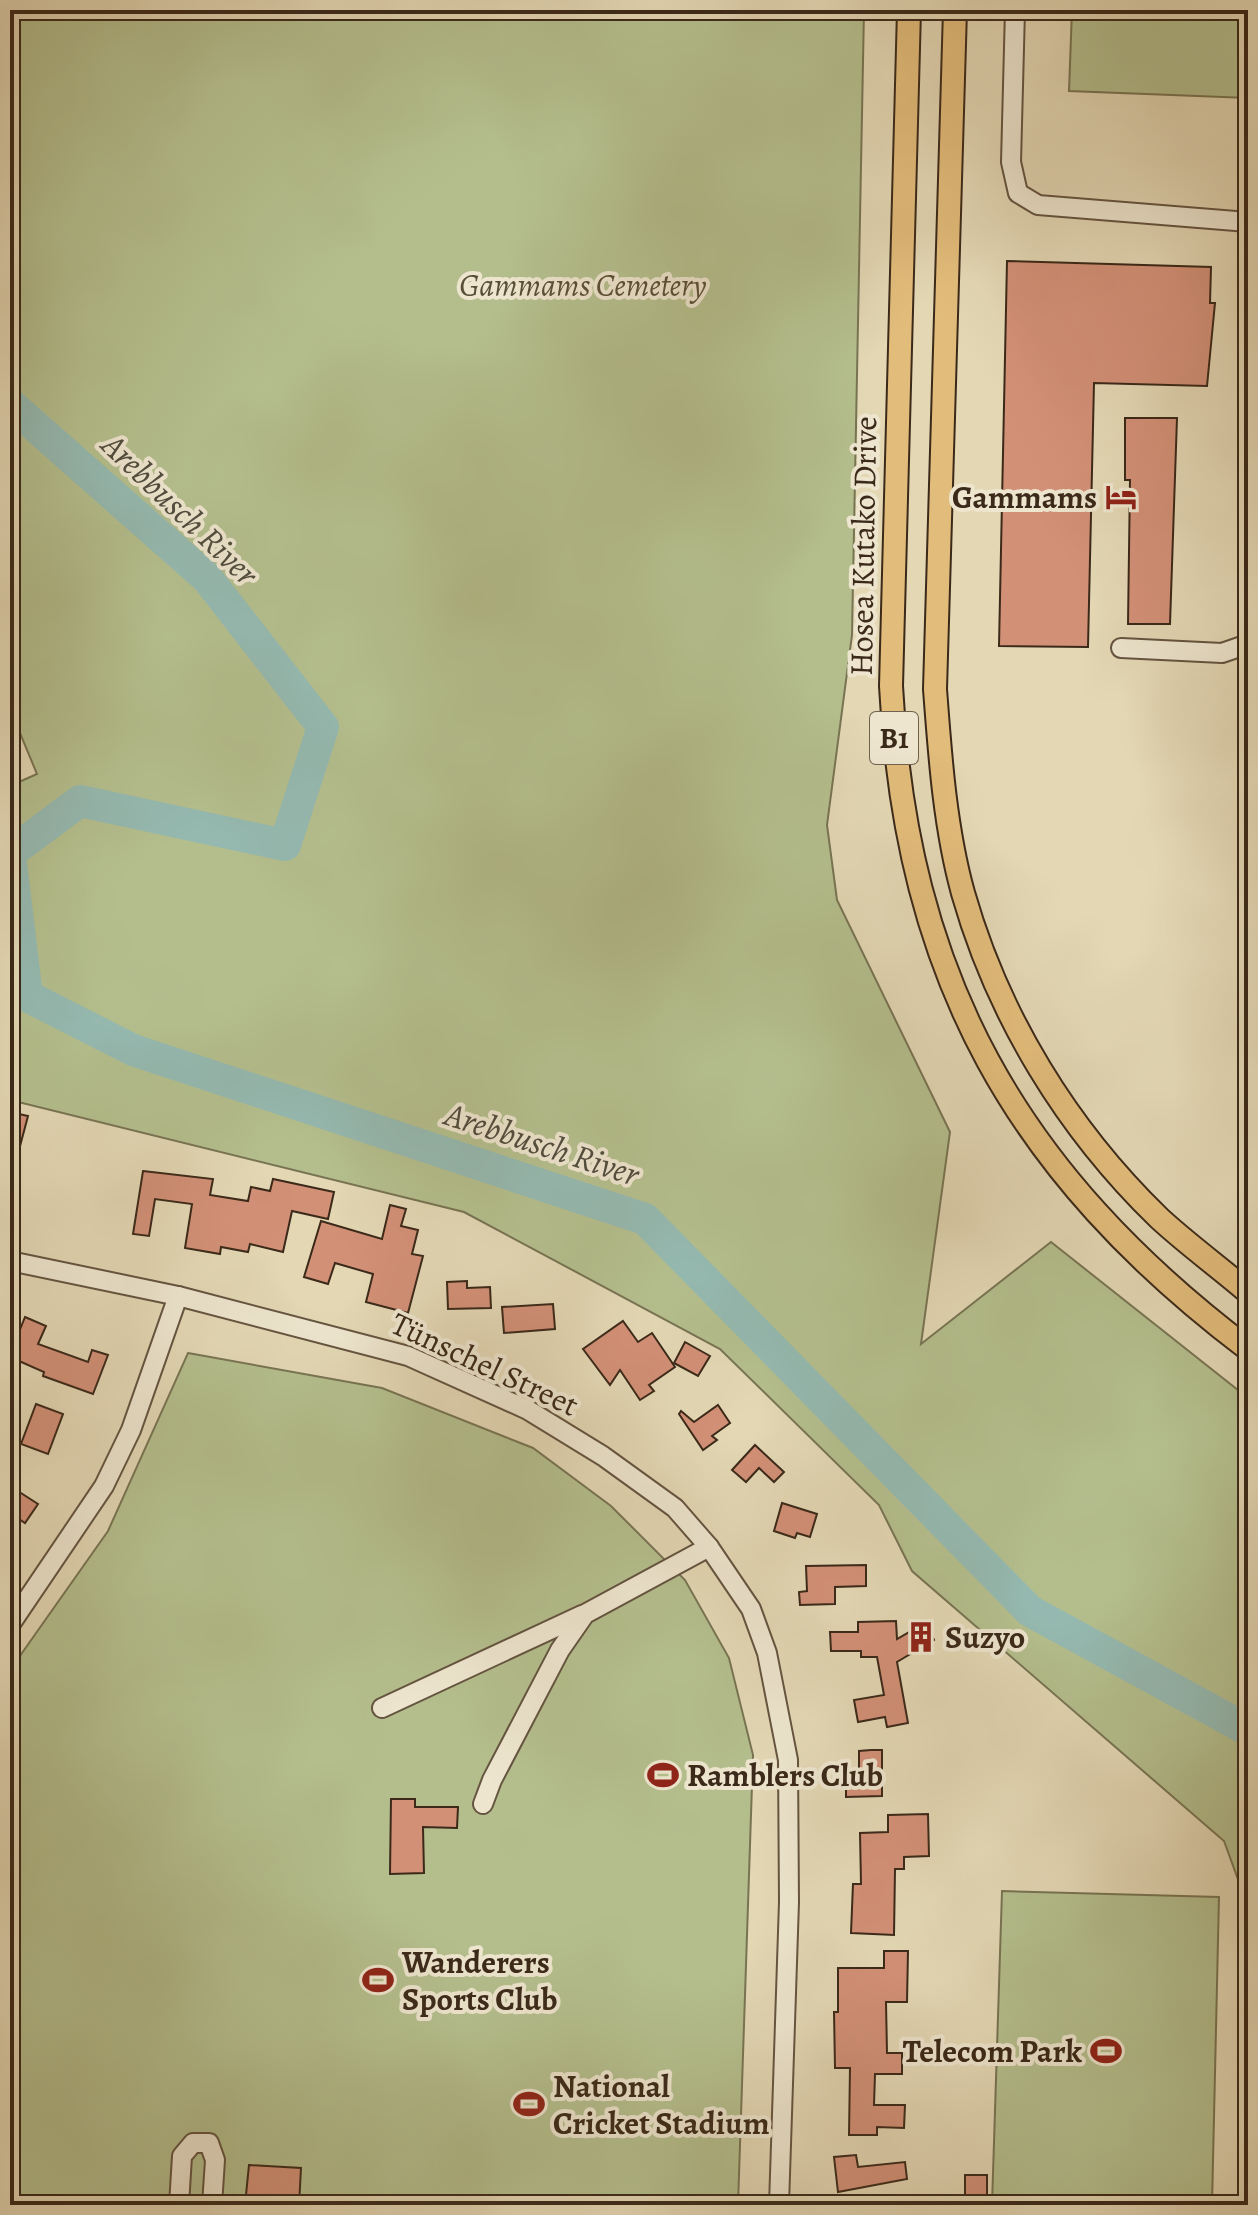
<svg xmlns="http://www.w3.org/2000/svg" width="1258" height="2215" font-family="Alegreya,serif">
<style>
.green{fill:#b4be8d;stroke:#787453;stroke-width:2}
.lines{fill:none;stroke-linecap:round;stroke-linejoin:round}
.river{stroke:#95b9b0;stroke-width:32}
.building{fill:#d29077;stroke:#3b2919;stroke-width:2}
.minor-casing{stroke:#655440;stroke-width:22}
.major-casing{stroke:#3b2919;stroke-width:26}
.minor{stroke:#ede5ce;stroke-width:18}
.major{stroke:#e2bc7a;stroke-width:22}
.labels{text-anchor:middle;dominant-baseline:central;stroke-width:8;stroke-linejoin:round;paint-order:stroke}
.shield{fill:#ede5ce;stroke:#70614f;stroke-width:2}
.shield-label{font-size:30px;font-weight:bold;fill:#3b2919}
.park-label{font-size:32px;font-style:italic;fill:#594e36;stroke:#ede5ce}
.poi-label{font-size:32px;font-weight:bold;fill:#3b2919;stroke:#ede5ce;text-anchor:start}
.street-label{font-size:32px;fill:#3b2919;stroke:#ede5ce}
.water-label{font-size:34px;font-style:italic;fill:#524d3f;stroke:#ede5ce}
</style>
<rect width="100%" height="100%" fill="#e3d7b4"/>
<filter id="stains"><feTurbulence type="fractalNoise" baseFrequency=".0025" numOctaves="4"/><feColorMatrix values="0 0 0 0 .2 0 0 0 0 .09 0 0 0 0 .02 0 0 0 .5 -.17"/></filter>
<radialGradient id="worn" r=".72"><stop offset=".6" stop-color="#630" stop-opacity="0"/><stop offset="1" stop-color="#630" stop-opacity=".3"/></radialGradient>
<g class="green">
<polygon points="10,10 864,10 852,635 827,825 837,900 950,1132 921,1344 1051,1242 1248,1398 1248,1907 1224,1841 912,1571 879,1505 720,1349 464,1212 10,1100 10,786 37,774 10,709"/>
<polygon points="1072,10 1248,10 1248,98 1069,91"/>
<polygon points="188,1353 382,1388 533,1448 611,1506 685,1580 729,1658 753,1755 738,2205 10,2205 10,1670 108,1531"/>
<polygon points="1002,1891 1219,1897 1212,2205 992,2205"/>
</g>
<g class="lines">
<g class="river">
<polyline points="10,404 207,578 323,727 285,845 80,801 10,853"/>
<polyline points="10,855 27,996 133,1050 645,1219 1030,1611 1248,1730"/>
</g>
</g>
<g class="building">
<polygon points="1007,261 1211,267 1210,303 1215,303 1207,386 1094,383 1088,647 999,646"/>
<polygon points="1125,418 1177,418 1170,624 1128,624 1130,480 1125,480"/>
<polygon points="10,1112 28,1116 15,1165 10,1164"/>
<polygon points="143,1171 213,1179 210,1195 248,1201 251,1187 270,1191 273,1179 334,1192 328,1219 292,1211 283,1252 250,1244 248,1252 221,1247 220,1254 185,1248 192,1204 155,1199 149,1236 133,1234"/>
<polygon points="390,1205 406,1209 401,1226 418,1230 412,1254 423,1256 408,1313 366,1302 373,1274 335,1263 328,1284 304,1277 321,1221 382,1239"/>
<polygon points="467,1281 467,1288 490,1287 491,1308 448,1309 447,1282"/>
<polygon points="553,1304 555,1329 504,1333 502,1307"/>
<polygon points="25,1317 46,1326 38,1344 88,1362 92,1350 108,1355 93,1394 43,1376 44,1372 10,1357 10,1328 19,1332"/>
<polygon points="623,1321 638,1342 652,1333 675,1367 649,1385 654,1391 640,1400 620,1370 610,1385 583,1349"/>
<polygon points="685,1342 710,1356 698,1376 674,1363"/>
<polygon points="36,1404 63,1414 48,1454 21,1444"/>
<polygon points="718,1405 730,1423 712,1436 717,1440 703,1450 679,1414 681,1411 694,1422"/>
<polygon points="755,1445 784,1472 774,1482 759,1468 746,1482 732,1470"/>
<polygon points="10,1486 38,1504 25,1523 10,1513"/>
<polygon points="782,1503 817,1514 810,1537 797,1533 795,1538 774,1531"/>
<polygon points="866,1565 866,1586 835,1587 835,1604 800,1605 799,1592 807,1591 806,1566"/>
<polygon points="896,1621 897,1639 925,1623 934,1640 897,1662 908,1723 887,1727 885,1717 858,1722 854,1700 884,1695 877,1657 861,1657 861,1651 831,1651 830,1632 858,1632 858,1622"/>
<polygon points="871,1750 882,1750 882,1796 846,1797 846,1774 859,1774 859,1751"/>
<polygon points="391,1799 415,1799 415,1807 458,1807 457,1828 423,1827 424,1873 390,1874"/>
<polygon points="928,1814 929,1856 904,1857 904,1869 895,1869 894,1935 851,1933 853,1884 861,1884 860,1833 888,1832 888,1815"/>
<polygon points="884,1951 908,1951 907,2002 886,2002 887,2053 902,2053 902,2074 875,2074 874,2105 905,2105 904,2128 877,2127 877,2135 849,2135 850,2068 835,2068 834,2012 838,2012 838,1968 884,1968"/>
<polygon points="856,2155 858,2167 905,2162 907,2179 838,2192 834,2157"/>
<polygon points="249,2165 301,2168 299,2205 245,2205"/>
<rect x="965" y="2175" width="22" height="30"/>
</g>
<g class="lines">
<defs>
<g id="minor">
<polyline points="1015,10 1011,162 1018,193 1038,205 1248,222"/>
<polyline points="1121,648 1222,653 1248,644"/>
<polyline points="10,1261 178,1296 408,1356 528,1410 603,1456 675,1508 709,1547 751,1609 767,1653 788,1760 789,1902 779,2205"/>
<polyline points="10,1625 104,1486 131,1430 178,1296"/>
<polyline points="382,1708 582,1615"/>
<polyline points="483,1804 492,1780 560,1650 585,1614 709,1547"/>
<polyline points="179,2205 182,2156 193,2143 209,2143 215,2160 212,2205"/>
</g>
<g id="major">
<path d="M909,10L891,686C906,978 1016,1173 1248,1349"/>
<path d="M955,10L935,689C940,756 945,828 963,893C998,1016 1067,1129 1159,1218C1187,1244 1219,1267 1248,1292"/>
</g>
</defs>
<use href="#minor" class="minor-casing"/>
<use href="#major" class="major-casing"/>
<use href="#minor" class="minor"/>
<use href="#major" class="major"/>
</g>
<defs>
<symbol id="hotel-bare" viewBox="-9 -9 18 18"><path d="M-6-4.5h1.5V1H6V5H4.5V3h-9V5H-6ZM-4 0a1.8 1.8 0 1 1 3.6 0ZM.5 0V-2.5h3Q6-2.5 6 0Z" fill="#8f2418" stroke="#ede5ce" stroke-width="2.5" paint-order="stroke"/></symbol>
<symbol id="building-bare" viewBox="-9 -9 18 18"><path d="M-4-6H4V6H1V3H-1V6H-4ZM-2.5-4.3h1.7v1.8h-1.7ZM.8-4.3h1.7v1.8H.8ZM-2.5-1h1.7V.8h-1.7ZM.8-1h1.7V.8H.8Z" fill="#8f2418" stroke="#ede5ce" stroke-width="2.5" paint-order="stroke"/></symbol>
<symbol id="stadium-bare" viewBox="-9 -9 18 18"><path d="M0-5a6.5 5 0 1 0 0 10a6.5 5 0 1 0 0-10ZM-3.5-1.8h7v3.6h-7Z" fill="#8f2418" stroke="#ede5ce" stroke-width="2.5" paint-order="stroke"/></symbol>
</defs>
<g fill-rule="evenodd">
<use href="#hotel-bare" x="1099" y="475" width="44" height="44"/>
<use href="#building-bare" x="899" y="1615" width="44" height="44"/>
<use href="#stadium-bare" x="641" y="1753" width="44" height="44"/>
<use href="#stadium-bare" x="356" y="1958" width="44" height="44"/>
<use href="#stadium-bare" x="1084" y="2029" width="44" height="44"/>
<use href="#stadium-bare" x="507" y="2082" width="44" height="44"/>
</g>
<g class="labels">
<rect class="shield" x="870" y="712" width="48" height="52" rx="6"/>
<g class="shield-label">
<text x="894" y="738">B1</text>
</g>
<g class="park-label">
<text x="583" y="285">Gammams Cemetery</text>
</g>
<g class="poi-label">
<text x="1097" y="497" text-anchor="end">Gammams</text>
<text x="945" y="1637">Suzyo</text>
<text x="687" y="1775">Ramblers Club</text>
<text x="402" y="1962">Wanderers<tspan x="402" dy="37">Sports Club</tspan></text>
<text x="1082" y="2051" text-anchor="end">Telecom Park</text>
<text x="553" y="2086">National<tspan x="553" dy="37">Cricket Stadium</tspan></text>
</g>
<g class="street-label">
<text transform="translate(863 546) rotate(-89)">Hosea Kutako Drive</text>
<text transform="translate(485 1364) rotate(25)">Tünschel Street</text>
</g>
<g class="water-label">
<text transform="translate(180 509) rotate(44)">Arebbusch River</text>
<text transform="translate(542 1144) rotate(18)">Arebbusch River</text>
</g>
</g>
<rect width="1258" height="2215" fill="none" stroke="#e3d7b4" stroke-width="40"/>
<rect x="12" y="12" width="1234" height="2191" fill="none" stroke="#3b2919" stroke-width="4"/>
<rect x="20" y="20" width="1218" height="2175" fill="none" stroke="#3b2919" stroke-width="2"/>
<rect width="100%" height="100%" filter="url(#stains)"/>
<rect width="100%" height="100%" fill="url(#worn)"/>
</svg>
